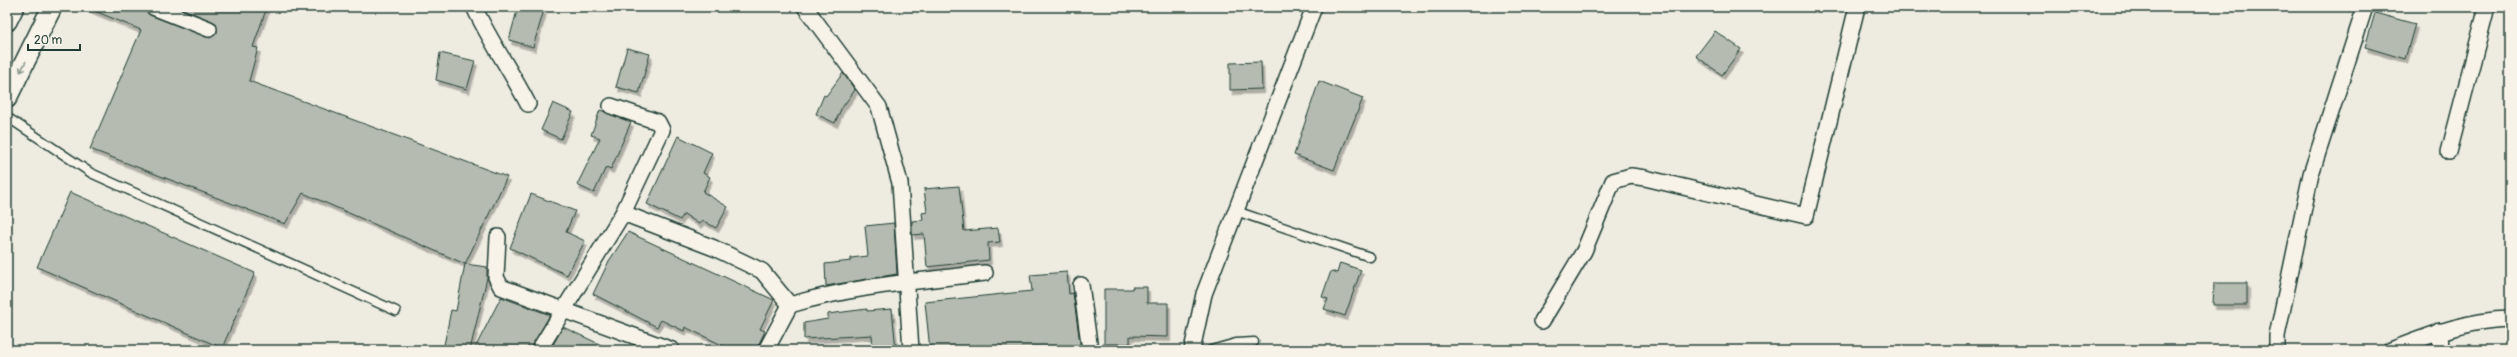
<svg xmlns="http://www.w3.org/2000/svg" width="2517" height="357" font-family="Pangolin,sans-serif">
<style>
.building{fill:#b5bbb0;stroke:#1f3d34;filter:url(#shadow)}
.lines{fill:none;stroke-linecap:round;stroke-linejoin:round}
.service-casing{stroke:#1f3d34;stroke-width:11}
.minor-casing{stroke:#1f3d34;stroke-width:18}
.tertiary-casing{stroke:#1f3d34;stroke-width:22}
.service{stroke:#f7f3e8;stroke-width:8}
.minor{stroke:#f7f3e8;stroke-width:15}
.tertiary{stroke:#f7f3e8;stroke-width:19}
.oneway{stroke:#8b988e}
</style>
<defs>
<filter id="shadow"><feDropShadow dx="2.5" dy="4.5" stdDeviation="0" flood-color="#0004"/></filter>
</defs>
<rect width="100%" height="100%" fill="#eeece1"/>
<filter id="ink" filterUnits="userSpaceOnUse"><feTurbulence type="fractalNoise" baseFrequency=".025" numOctaves="2"/><feDisplacementMap in="SourceGraphic" scale="8" xChannelSelector="R" yChannelSelector="G"/><feConvolveMatrix kernelMatrix="1 2 1 2 8 2 1 2 1" color-interpolation-filters="sRGB"/></filter>
<g filter="url(#ink)">
<g class="building">
<polygon points="85,7 144,7 150,15 210,38 217,33 216,23 178,7 267,7 253,47 258,48 249,81 507,177 465,264 303,193 285,224 90,149 141,30"/>
<polygon points="518,7 533,7 544,10 533,47 509,40"/>
<polygon points="2375,13 2415,24 2405,59 2365,47"/>
<polygon points="1715,31 1741,49 1722,75 1696,56"/>
<polygon points="627,48 650,54 639,93 616,87"/>
<polygon points="440,53 475,61 467,89 436,80"/>
<polygon points="1261,62 1262,89 1230,90 1230,63"/>
<polygon points="843,73 855,90 841,109 835,123 816,114 824,95 826,96"/>
<polygon points="1319,81 1363,98 1334,170 1294,155"/>
<polygon points="553,103 573,112 561,139 541,130"/>
<polygon points="600,110 631,122 611,169 606,167 594,193 577,185 600,138 591,135"/>
<polygon points="678,136 712,153 703,173 710,177 703,192 728,207 716,228 702,220 699,224 684,214 680,220 647,204"/>
<polygon points="959,186 964,231 998,228 1000,242 988,243 989,260 927,267 924,234 912,235 912,221 923,220 922,213 927,212 924,189"/>
<polygon points="70,192 255,273 222,348 37,267"/>
<polygon points="531,194 575,211 566,232 585,241 567,275 510,248"/>
<polygon points="894,223 897,274 826,286 825,264 851,261 851,258 868,256 865,226"/>
<polygon points="628,232 774,300 760,329 765,331 756,350 732,350 685,327 684,331 661,320 657,327 593,294 609,261"/>
<polygon points="1340,263 1361,270 1345,316 1324,309 1328,299 1322,297 1331,271 1337,273"/>
<polygon points="465,264 487,267 487,278 470,350 443,350 451,310 456,311"/>
<polygon points="1067,272 1069,294 1073,293 1081,350 930,350 925,302 1032,291 1030,275"/>
<polygon points="2214,283 2247,283 2247,305 2213,305"/>
<polygon points="1132,287 1147,287 1147,303 1168,303 1168,337 1130,336 1130,344 1104,344 1104,289 1132,289"/>
<polygon points="501,297 550,315 530,350 474,350"/>
<polygon points="867,309 867,311 892,309 896,350 873,350 872,335 804,339 804,323 828,319 828,314"/>
<polygon points="563,327 612,350 550,350"/>
</g>
<g class="lines">
<defs>
<g id="service">
<polyline points="7,117 91,173 396,311"/>
<polyline points="1236,211 1370,257"/>
<polyline points="1211,350 1236,343 1254,342"/>
</g>
<g id="minor">
<polyline points="153,7 209,29"/>
<path d="M474,7C490,41 511,71 528,104"/>
<polyline points="805,7 879,107 900,183 911,350"/>
<polyline points="2449,152 2487,7"/>
<polyline points="623,213 714,248 762,271 790,305"/>
<polyline points="498,237 496,277 501,287 672,350"/>
<polyline points="1081,285 1090,350"/>
<polyline points="1542,321 1584,251 1613,181 1631,176 1645,178 1806,216 1857,7"/>
<polyline points="2440,331 2441,350"/>
<polyline points="539,350 623,213 662,130 658,122 611,106"/>
<path d="M766,350L790,305C852,286 920,281 985,273"/>
<polyline points="1192,350 1204,294 1314,7"/>
<polyline points="2277,350 2277,336 2311,174 2365,7"/>
<path d="M2391,350C2430,335 2467,320 2510,319"/>
</g>
<g id="tertiary">
<polyline points="7,21 14,7"/>
<polyline points="7,98 52,7"/>
</g>
</defs>
<use href="#service" class="service-casing"/>
<use href="#minor" class="minor-casing"/>
<use href="#tertiary" class="tertiary-casing"/>
<use href="#service" class="service"/>
<use href="#minor" class="minor"/>
<use href="#tertiary" class="tertiary"/>
</g>
<defs><path id="oneway-shaft" d="M-6 0H5M1.5-3L5.5 0L1.5 3" fill="none" stroke-width="1.6" stroke-linecap="round" stroke-linejoin="round"/></defs>
<use class="oneway" href="#oneway-shaft" transform="translate(23 67) rotate(117)"/>
</g>
<rect width="2517" height="357" fill="none" stroke="#f7f3e8" stroke-width="24"/>
<rect x="12" y="12" width="2493" height="333" fill="none" stroke="#1f3d34" stroke-width="1.5" filter="url(#ink)"/>
<path d="M28 44v6h52v-6" fill="none" stroke="#1f3d34" stroke-width="2"/>
<text x="34" y="44" font-size="12" fill="#1f3d34" stroke="#f7f3e8" stroke-width="3" paint-order="stroke">20 m</text>
</svg>
